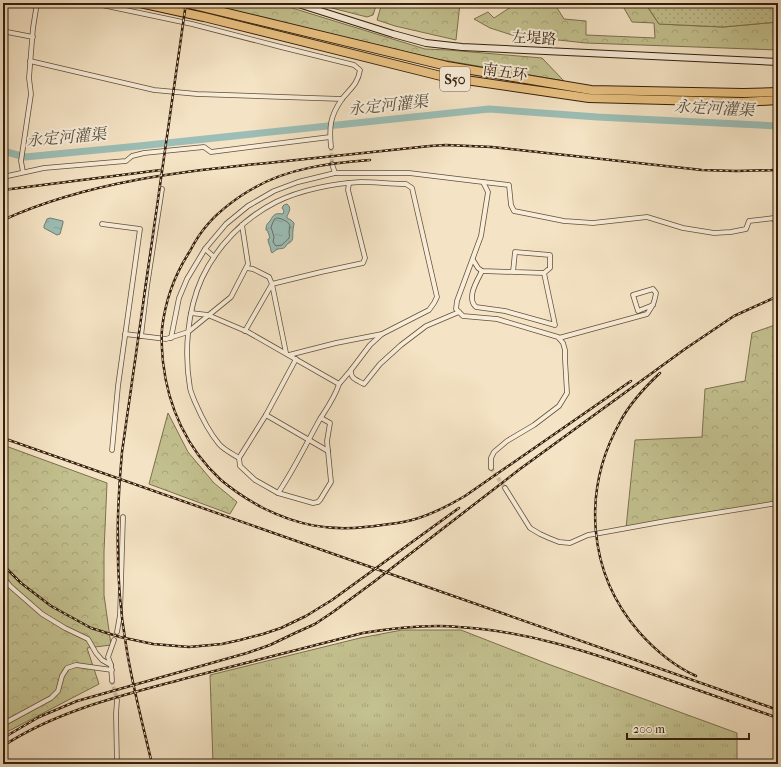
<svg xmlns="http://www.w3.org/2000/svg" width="781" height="767" font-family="'IM FELL French Canon','Noto Serif SC',serif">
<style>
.grass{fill:url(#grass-tufts);stroke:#7c704e}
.forest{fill:url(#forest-crowns);stroke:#7c704e}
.garden{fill:url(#garden-dots);stroke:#7c704e}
.water{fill:url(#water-ripples);stroke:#727e72}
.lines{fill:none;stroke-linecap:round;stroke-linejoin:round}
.shore{stroke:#686e61;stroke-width:1}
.river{stroke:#9cbeb6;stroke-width:7}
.minor-tunnel{stroke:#cebc9f;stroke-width:4;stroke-dasharray:4 2;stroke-linecap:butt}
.minor-casing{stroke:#644f3a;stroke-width:5.5}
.secondary-casing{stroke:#341e0c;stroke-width:8}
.motorway-casing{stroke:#341e0c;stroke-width:10}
.minor{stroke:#f8edd9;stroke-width:4}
.secondary{stroke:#f8edd9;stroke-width:6}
.motorway{stroke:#eac282;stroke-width:8}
.rail-casing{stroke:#341e0c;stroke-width:2.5}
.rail{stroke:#f8edd9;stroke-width:1;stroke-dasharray:3;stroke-linecap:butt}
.labels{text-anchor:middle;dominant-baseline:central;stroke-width:4;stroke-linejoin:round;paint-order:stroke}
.shield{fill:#f8edd9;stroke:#6f5c4a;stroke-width:1}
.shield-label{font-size:14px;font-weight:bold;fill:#341e0c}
.street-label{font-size:15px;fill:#341e0c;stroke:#f8edd9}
.water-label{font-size:16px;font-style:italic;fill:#534e3f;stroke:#f8edd9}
</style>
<defs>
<pattern id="grass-tufts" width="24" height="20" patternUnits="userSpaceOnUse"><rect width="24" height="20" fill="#c3c18f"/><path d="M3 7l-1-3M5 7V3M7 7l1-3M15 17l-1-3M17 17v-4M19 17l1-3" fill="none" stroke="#a8a57a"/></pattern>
<pattern id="forest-crowns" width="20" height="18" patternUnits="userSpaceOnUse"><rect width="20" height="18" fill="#c3c18f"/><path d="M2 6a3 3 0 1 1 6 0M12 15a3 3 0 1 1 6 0" fill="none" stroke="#a8a57a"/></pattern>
<pattern id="garden-dots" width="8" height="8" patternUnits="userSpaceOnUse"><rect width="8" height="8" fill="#c3c18f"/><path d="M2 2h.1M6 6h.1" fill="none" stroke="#a8a57a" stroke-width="1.8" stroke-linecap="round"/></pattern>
<pattern id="water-ripples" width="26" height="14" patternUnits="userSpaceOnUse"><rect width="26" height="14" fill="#9cbeb6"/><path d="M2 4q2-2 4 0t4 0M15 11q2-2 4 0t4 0" fill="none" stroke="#87a39b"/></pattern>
</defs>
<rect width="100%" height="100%" fill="#f4e3c4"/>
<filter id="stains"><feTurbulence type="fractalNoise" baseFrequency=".005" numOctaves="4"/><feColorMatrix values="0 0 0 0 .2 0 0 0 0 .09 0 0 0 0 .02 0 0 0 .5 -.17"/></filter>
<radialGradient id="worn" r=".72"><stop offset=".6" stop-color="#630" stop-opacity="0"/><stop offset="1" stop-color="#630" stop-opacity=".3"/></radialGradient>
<polygon class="grass" points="402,630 461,630 548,664 737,733 737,764 213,764 210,675 360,638"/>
<g class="forest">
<polygon points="200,3 276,3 425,49 448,50 542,58 564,81 437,59"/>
<polygon points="312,3 377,3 373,15 367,17"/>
<polygon points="382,3 460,3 456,40 395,26 377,20"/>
<polygon points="517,3 554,3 564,19 586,21 586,35 655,38 654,23 632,22 621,3 645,3 659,24 723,27 778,22 778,50 586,43 512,35 490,28 474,19 488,12 494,18"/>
<polygon points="778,324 778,504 626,528 635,440 702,437 705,389 745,381 752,333"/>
<polygon points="168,413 188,452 214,483 237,502 230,514 149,484"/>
<polygon points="3,445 107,483 104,552 104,595 111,645 87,648 99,684 3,734"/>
</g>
<polygon class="garden" points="645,3 778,3 778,22 723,27 659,24"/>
<g class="water">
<path d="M287,204C292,208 289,212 287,216V218L291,220L294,223C294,226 293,228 293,230C292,237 295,241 287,244C284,251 281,247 276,250C275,251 273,252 272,253L271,251C271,247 268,244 268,239H269L270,237L269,236V234L268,233V231L266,230C266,225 267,224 270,221C274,214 275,213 283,214L284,211L282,208L283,206L284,205Z"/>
<polygon points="50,218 63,221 63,223 60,234 57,235 44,228 44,226 47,219"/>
</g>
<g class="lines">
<path class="shore" d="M277,218C280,218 289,221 290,226C290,228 289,230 289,232C289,234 290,236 289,238C287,241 284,242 282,245L276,246L273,242L274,237L271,227L274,220Z"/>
<polyline class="river" points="3,151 25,157 139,146 489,109 597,117 778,126"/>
<g class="minor-tunnel">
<polyline points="331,147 332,164"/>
<polyline points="491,468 505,488"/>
<polyline points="112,681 117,700"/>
</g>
<defs>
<g id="minor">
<path d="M86,3L102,5L192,24L281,47L354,65L360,70C358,84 350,89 342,99C330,116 329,127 331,147"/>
<polyline points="3,30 7,32 33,37"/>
<polyline points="30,61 154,90 197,94 342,99"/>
<polyline points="332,164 335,173"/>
<polyline points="23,172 21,161 31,94 29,78 33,28 37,3"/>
<polyline points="3,177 44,168 126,161 132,156 144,153 204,147 211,152 330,137"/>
<polyline points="483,182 509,185 511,205 514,211 564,221 593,223 647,217 683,228 714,233 731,232 746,229 749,221 774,218 778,228"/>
<polyline points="102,224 140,229 118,386 112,450"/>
<polyline points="205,249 214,257"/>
<polyline points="473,260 478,268 482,271 544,273 550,268 550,255 515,252 513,272"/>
<path d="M482,271C477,281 466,298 476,307L505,311L555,325L544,273"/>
<polyline points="191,313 208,315 248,332 339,384 351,370"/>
<polyline points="245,331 272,284 269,277 253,269 247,268"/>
<polyline points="125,334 166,339 188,332 231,297 248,264 242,225"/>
<polyline points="141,336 147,286 162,189"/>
<polyline points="171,338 179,298 187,279 205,249 226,224 248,206 274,191 298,182 335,173 409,173 483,182 488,192 481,236 457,301 456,309 463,316 497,319 558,337 563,343 565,350 565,359 567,393 559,406 534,425 507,441 494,452 491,458 491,468"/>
<path d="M559,338L647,314C653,305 654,304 656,293L653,289L633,295L638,311L653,305"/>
<polyline points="286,353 272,284 321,272 363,263 365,258 348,190 349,183"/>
<polyline points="289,355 336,343 382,334"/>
<path d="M339,384C335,397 327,408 320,419C306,444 294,470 278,493L255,480L240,466L239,458C233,454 224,450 219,444C209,432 201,416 195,402C193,397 191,393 190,388C184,353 187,311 202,278C217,246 244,218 276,202C300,190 335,183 361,182C376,182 391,184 406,184L412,188L437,297L434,303L429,310L382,334L370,345L351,370C350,379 357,380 364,384L380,364L401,345L426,326L459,312"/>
<polyline points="266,415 328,451"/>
<polyline points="239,458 266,415 296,359"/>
<polyline points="505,488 530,528 540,534 549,538 559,542 570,543 588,535 600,533 666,521 778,503"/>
<polyline points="278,493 313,503 318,502 320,500 331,482 327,441 330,423 321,418"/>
<polyline points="3,577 10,586 42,614 65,628 88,639 96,653 102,660 111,665"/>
<polyline points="117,632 120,615 123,517"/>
<polyline points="112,681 111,665 108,657 114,640"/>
<polyline points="3,724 51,698 58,691 62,676 67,668 76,665 112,670"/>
<polyline points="117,764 116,714 117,700"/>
</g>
<polyline id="secondary" points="295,3 393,34 426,43 462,47 778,62"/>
<g id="motorway">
<polyline points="140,3 204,17 445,77 589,98 743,102 778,100"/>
<polyline points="186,3 447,66 591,90 743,93 778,92"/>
</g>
</defs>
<use href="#minor" class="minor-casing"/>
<use href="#secondary" class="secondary-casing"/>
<use href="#motorway" class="motorway-casing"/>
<use href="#minor" class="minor"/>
<use href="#secondary" class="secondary"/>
<use href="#motorway" class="motorway"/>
<defs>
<g id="rail">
<path d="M370,160C331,163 288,168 254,188C239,196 219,211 208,224C201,232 195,241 190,251C175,274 165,302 162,329C161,340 162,351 163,362C168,407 187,449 221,480C234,491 248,500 263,508C297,525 328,531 365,527C381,525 397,524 412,520C431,515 448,506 465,496L631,381"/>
<polyline points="3,190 161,170"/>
<path d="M3,220C89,181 184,171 277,162C328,157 379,151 430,146L446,145L492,147L702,170L736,171L778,170"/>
<path d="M660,373C645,387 630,403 620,422C582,490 587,572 639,632C655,650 674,666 696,676"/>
<polyline points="3,438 778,710"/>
<polyline points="3,565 21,583 51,606 91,628 120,637 153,644 189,647 222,644 240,640 263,634 281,628 306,616 332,600 459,508"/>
<polyline points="3,738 39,717 77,701 247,653 270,645 293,634 315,624 333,612 375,581 520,469 685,349 734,316 778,296"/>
<path d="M3,746C58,710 124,695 187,678C245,663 304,648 363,633C394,628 427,624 459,627C525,631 587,651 649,673C692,688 735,703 778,718"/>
<path d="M152,764C143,725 132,685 126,645C115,582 116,516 122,452L186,3"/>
</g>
</defs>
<use href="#rail" class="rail-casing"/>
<use href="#rail" class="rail"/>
</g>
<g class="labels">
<rect class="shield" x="440" y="67" width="30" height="24" rx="3"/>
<g class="shield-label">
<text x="455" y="79">S50</text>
</g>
<g class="street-label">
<text transform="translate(534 38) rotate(3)">左堤路</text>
<text transform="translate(505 72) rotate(8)">南五环</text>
</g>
<g class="water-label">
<text transform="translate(388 105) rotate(-6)">永定河灌渠</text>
<text transform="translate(714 108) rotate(3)">永定河灌渠</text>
<text transform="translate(66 137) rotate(-5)">永定河灌渠</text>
</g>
</g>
<rect width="781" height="767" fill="none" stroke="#f4e3c4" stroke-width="16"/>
<rect x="4" y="4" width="773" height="759" fill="none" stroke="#341e0c" stroke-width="2"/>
<rect x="8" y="8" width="765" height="751" fill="none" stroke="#341e0c"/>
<path d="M627 733v6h122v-6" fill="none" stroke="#341e0c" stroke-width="2"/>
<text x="633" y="733" font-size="12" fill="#341e0c" stroke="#f8edd9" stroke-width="3" paint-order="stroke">200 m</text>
<rect width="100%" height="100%" filter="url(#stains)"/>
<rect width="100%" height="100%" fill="url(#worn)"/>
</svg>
